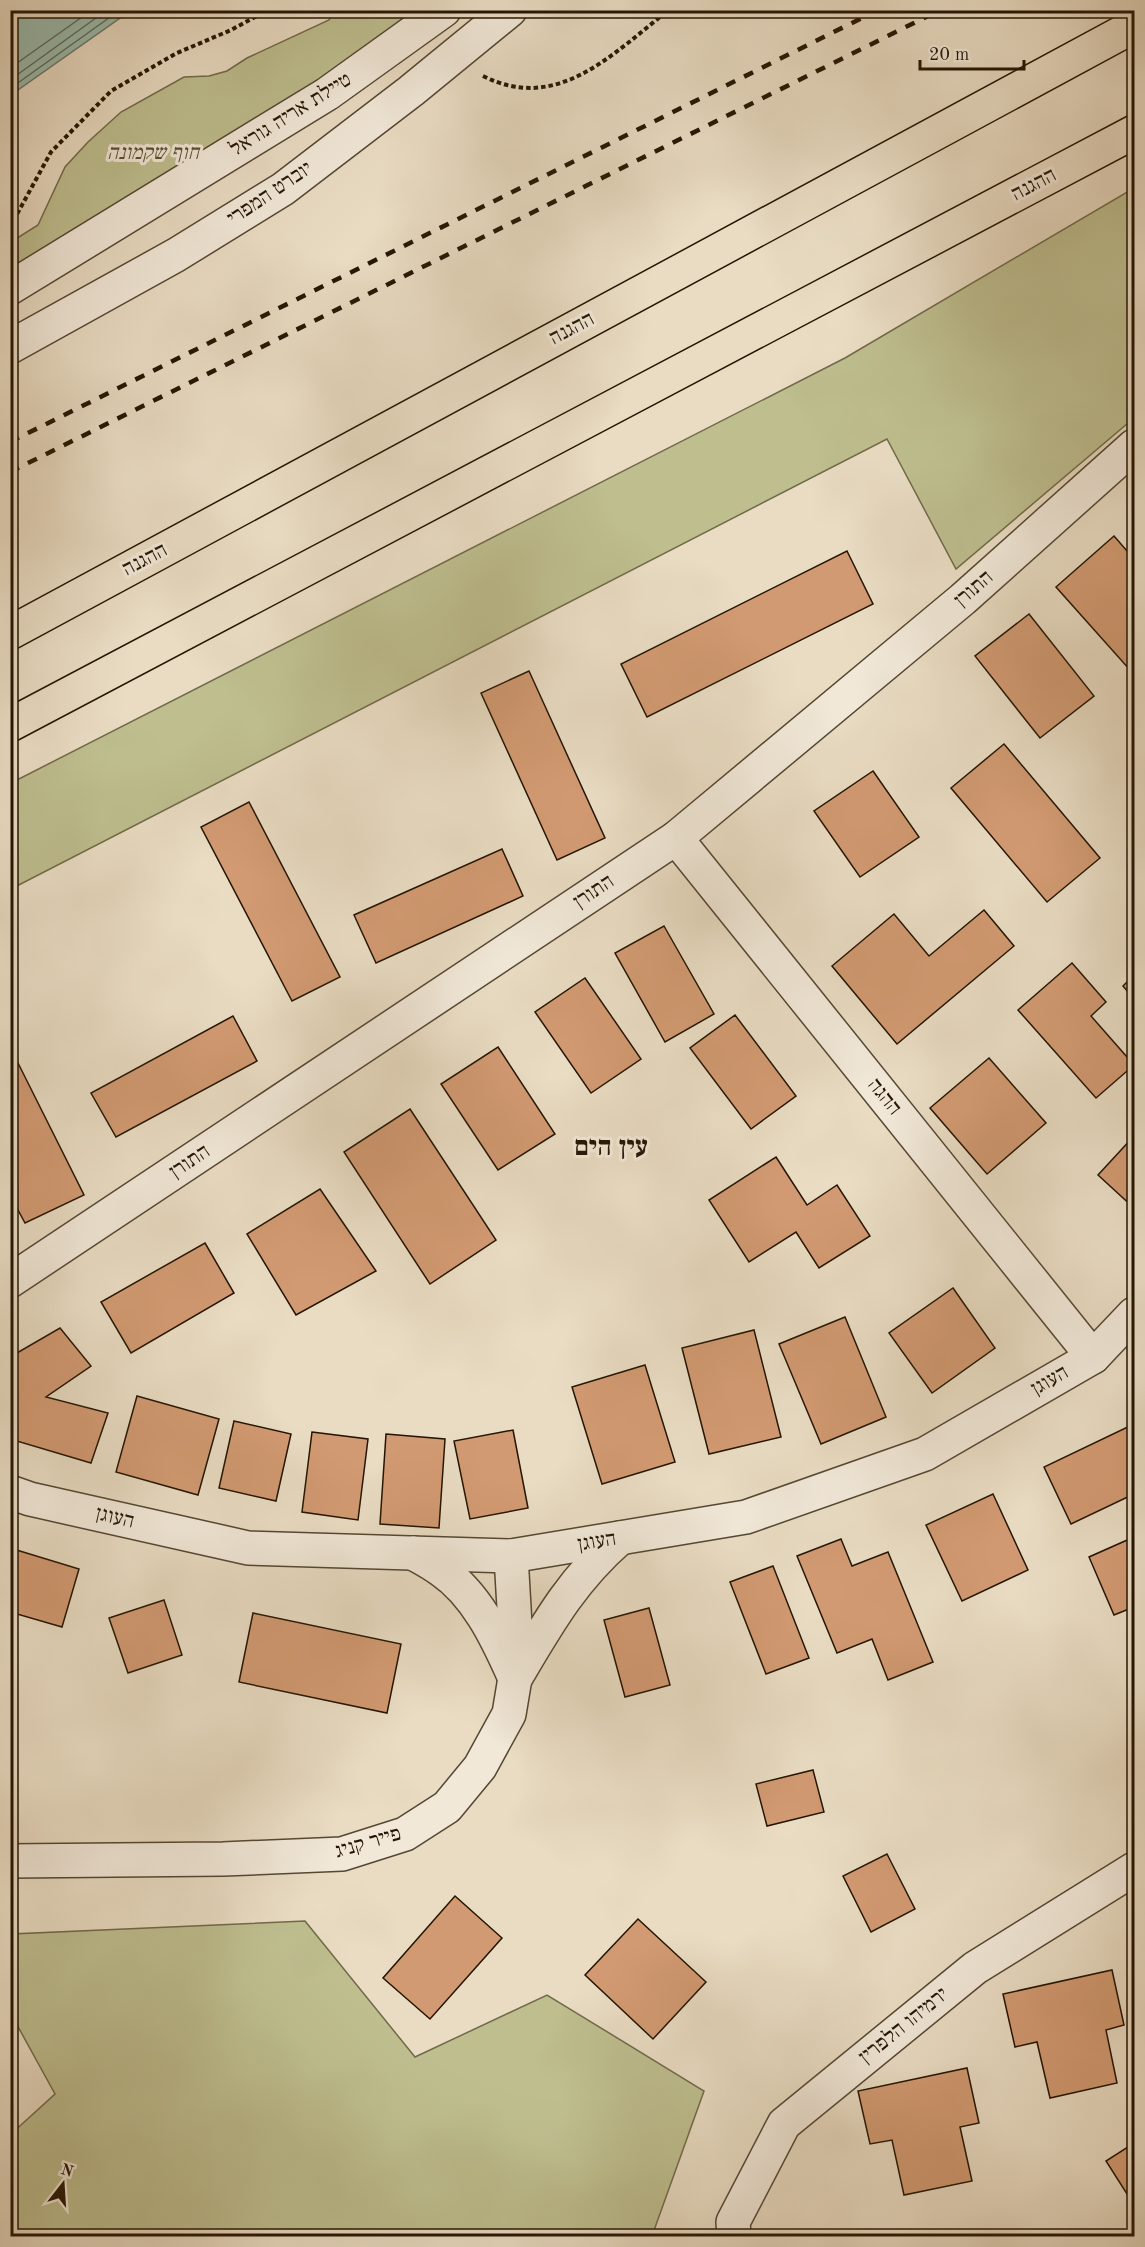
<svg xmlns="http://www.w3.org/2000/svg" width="1145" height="2247" font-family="'Old Standard TT','Frank Ruhl Libre',serif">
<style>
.green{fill:#bebe8f;stroke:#716a49;stroke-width:1.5}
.water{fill:#99bcae;stroke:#6a796a;stroke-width:1.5}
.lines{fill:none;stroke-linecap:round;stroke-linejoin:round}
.shore{stroke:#5e6858;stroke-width:1.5}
.building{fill:#d29a72;stroke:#241503;stroke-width:1.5}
.minor-casing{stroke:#554733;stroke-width:36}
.highway-casing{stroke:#241503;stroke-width:36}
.path{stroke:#241503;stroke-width:4;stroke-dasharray:4.5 3;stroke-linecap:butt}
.minor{stroke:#f1e8d8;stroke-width:33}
.highway{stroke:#e9dcc3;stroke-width:33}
.rail{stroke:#241503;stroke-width:4.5;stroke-dasharray:10 10;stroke-linecap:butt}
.labels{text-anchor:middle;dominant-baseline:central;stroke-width:6;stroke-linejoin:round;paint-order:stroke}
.street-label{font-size:21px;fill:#241503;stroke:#f1e8d8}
.park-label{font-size:21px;font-style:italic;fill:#5a5034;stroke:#f1e8d8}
.district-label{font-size:27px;font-weight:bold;fill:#241503;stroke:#f1e8d8}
</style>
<rect width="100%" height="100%" fill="#e9dcc3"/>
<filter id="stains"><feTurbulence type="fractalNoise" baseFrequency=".00333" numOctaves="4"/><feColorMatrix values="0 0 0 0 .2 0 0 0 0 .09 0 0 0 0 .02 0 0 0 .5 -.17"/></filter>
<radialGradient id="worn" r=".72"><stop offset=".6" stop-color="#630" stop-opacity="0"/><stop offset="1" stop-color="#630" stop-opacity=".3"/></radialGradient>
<g class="green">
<polygon points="334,11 458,11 11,302 11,242 38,225 65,167 88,142 121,112 184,77 209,76 227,71 247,58 329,20"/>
<polygon points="1134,188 1134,418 956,569 887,439 11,889 11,783 845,358"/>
<polygon points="305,1921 415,2057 547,1995 704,2091 652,2236 11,2236 11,2134 55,2094 11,2014 11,1934"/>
</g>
<polygon class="water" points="11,10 130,10 130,11 18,90 11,105"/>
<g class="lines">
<g class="shore">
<polyline points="10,68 92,10"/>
<polyline points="10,80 107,10"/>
<polyline points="10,92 15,85 120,10"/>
</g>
</g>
<g class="building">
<polygon points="1114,536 1134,559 1134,667 1130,670 1056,587"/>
<polygon points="847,551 873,604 647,717 621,664"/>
<polygon points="1029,614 1094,696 1040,738 975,656"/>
<polygon points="529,671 605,838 557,860 481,693"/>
<polygon points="1004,744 1100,858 1047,902 951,788"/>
<polygon points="873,771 919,837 860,877 814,811"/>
<polygon points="249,802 340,977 292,1001 201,827"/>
<polygon points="502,849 523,896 376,963 354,915"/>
<polygon points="984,910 1014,946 897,1044 832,966 894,914 929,956"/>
<polygon points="664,926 714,1014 665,1042 615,953"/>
<polygon points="1072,963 1106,1002 1091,1016 1134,1065 1096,1098 1018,1010"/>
<polygon points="1134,975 1134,999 1123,986"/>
<polygon points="585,978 641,1059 591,1093 535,1012"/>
<polygon points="735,1015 796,1096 751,1129 690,1048"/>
<polygon points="233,1016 257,1061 116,1137 91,1093"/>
<polygon points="10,1047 84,1195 25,1223 10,1195"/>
<polygon points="498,1047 555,1134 498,1170 441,1084"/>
<polygon points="989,1058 1046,1123 987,1174 930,1108"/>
<polygon points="410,1109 496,1240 430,1284 344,1152"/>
<polygon points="1134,1136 1134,1208 1098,1175"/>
<polygon points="776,1157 807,1205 837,1185 870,1236 819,1268 796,1232 749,1262 709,1200"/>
<polygon points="320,1189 376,1271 296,1315 247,1234"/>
<polygon points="205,1243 234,1293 131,1353 101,1302"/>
<polygon points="953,1288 995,1348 932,1393 889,1333"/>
<polygon points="845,1317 886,1417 821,1444 779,1344"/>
<polygon points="60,1328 91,1366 46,1397 108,1413 91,1463 10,1439 10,1357"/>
<polygon points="754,1330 781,1437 709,1454 682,1348"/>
<polygon points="645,1365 675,1462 602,1484 572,1387"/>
<polygon points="137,1396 219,1419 198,1495 116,1472"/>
<polygon points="234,1421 291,1434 276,1501 219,1488"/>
<polygon points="1134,1424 1134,1494 1071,1524 1044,1467"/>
<polygon points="513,1430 528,1508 470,1519 454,1441"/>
<polygon points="312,1432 368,1439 358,1520 302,1512"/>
<polygon points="386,1434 445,1439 439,1528 380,1524"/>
<polygon points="993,1494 1028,1570 962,1601 926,1525"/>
<polygon points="1134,1537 1134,1607 1114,1615 1089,1557"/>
<polygon points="841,1539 852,1566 888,1552 933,1662 888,1680 872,1639 837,1653 797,1556"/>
<polygon points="10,1548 79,1569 62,1627 10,1612"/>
<polygon points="773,1566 809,1658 766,1674 730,1582"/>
<polygon points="164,1600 182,1655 128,1673 109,1618"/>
<polygon points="649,1608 670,1685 625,1697 604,1620"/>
<polygon points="253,1613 401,1644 387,1713 239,1682"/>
<polygon points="813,1770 824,1812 767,1826 756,1784"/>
<polygon points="887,1854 915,1909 871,1932 843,1876"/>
<polygon points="455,1896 502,1938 430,2019 383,1978"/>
<polygon points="638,1919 706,1982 653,2039 585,1975"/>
<polygon points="1112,1970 1124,2025 1106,2030 1117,2083 1050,2098 1037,2042 1015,2047 1003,1994"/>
<polygon points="967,2068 979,2123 960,2127 972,2181 904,2195 892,2140 870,2144 858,2091"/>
<polygon points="1134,2143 1134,2205 1106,2161"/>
</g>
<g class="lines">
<defs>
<g id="minor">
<polyline points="10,288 327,94 444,10"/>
<polyline points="10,347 176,255 283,189 411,91 510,10"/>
<polyline points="676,838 1093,1357"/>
<polyline points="10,1281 676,838 963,599 1134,446"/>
<polyline points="10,1492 30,1499 248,1548 511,1556 746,1517 925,1454 1093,1357 1134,1314"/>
<path d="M413,1553C422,1558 432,1563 441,1570C476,1594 496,1636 513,1674"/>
<path d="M516,1677C548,1623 572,1580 620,1538"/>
<polyline points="10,1861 223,1859 342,1854 405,1834 447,1807 480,1767 509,1714 515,1678 516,1642 511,1556"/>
<polyline points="734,2236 733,2222 784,2124 975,1968 1134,1869"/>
</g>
<g id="highway">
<polyline points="10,633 1134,26"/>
<polyline points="10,725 1134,132"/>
</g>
</defs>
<use href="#minor" class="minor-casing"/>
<use href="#highway" class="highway-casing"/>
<g class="path">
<path d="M483,76C558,114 613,53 669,10"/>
<polyline points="10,227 51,152 111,91 177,53 231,30 268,10"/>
</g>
<use href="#minor" class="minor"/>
<use href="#highway" class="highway"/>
<g class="rail">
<polyline points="10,442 878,10"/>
<polyline points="10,472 940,10"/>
</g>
</g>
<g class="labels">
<g class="street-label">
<text transform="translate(291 115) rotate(-32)">טיילת אריה גוראל</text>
<text transform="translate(1034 185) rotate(-28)">ההגנה</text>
<text transform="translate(270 194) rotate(-34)">יוברט המפרי</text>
<text transform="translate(572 329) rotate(-28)">ההגנה</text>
<text transform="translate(145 560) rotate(-28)">ההגנה</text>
<text transform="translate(974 589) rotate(-41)">התורן</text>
<text transform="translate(594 892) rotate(-34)">התורן</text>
<text transform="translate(884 1097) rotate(51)">ההגה</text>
<text transform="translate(190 1162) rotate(-34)">התורן</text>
<text transform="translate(1050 1381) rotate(-30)">העוגן</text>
<text transform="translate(115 1518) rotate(13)">העוגן</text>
<text transform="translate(597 1542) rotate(-9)">העוגן</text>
<text transform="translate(368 1843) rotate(-16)">פייר קניג</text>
<text transform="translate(904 2026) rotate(-39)">ירמיהו הלפרין</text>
</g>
<g class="park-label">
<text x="153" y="153">חוף שקמונה</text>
</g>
<g class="district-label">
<text x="611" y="1147">עין הים</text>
</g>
</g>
<rect width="1145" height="2247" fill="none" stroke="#e9dcc3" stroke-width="36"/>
<rect x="12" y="12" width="1121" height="2223" fill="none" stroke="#241503" stroke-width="3"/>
<rect x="18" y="18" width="1109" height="2211" fill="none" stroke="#241503" stroke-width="1.5"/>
<g transform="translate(63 2184) rotate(17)" stroke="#f1e8d8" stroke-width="4.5" paint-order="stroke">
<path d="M0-4.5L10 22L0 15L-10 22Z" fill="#241503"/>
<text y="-9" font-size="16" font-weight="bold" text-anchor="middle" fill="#241503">N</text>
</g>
<path d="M920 60v9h104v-9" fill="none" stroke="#241503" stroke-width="3"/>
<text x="929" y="60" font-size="18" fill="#241503" stroke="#f1e8d8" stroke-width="4.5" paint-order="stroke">20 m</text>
<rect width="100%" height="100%" filter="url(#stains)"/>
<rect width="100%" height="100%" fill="url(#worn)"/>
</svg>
